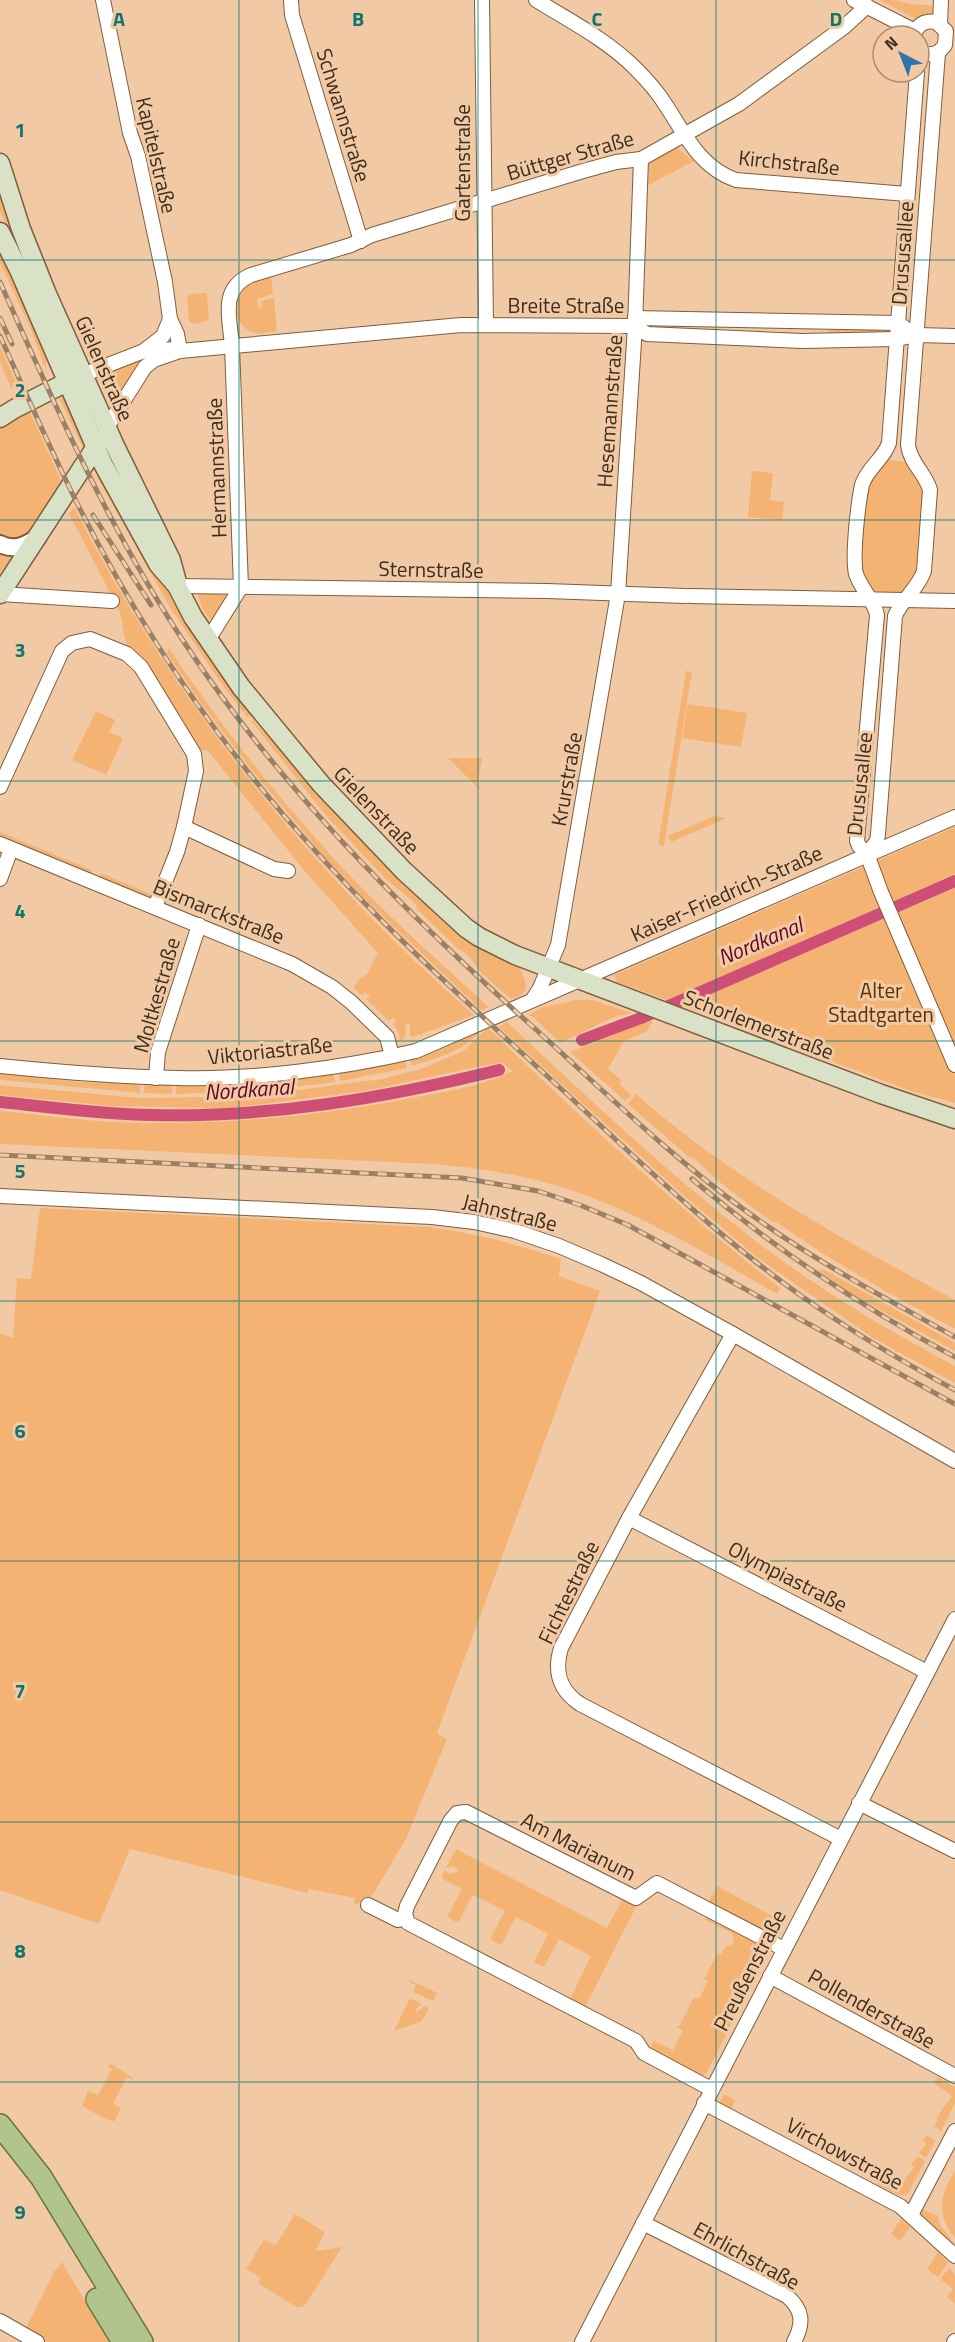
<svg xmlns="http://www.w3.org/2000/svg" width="955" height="2342" font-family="'Titillium Web',sans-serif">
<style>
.green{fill:#f4b373}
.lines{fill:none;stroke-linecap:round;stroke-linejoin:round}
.canal{stroke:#cf4e75;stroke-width:12}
.minor-casing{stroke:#7f5d3b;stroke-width:16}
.tertiary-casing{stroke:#7f5d3b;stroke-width:20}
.secondary-casing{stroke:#7f5d3b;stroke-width:21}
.primary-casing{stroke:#687636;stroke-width:24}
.minor{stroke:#fff;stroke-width:14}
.tertiary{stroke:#fff;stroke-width:16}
.secondary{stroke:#d9e1c7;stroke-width:18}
.primary{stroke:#b2c48e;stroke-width:21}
.rail-casing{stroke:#9b8065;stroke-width:5}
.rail{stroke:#f1caa5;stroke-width:3;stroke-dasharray:9;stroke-linecap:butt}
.grid{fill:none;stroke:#0f766e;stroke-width:1.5;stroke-opacity:0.55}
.labels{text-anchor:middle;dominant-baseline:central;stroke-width:6;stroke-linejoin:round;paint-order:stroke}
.street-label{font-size:21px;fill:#3d2e1f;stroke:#f1caa5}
.park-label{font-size:21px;fill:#5a3404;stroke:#f1caa5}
.water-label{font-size:22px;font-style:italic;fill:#5e092a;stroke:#f1caa5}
.grid-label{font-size:20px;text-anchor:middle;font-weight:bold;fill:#0f766e;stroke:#f1caa5;stroke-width:6;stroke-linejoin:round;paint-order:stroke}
</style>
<rect width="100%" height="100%" fill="#f1caa5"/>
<g class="green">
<path d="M880,0C894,0 897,0 910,4C918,6 926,3 934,7L932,17L916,19Z"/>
<polygon points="676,147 694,161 648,185 649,161"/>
<polygon points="0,182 27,266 0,212"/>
<polygon points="0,253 46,358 46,370 30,327 0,263"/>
<path d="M271,277L273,294L257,299L259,308L262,307L261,301L274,298L277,331C270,332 261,335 254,333C234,327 230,300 245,287C253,281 262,279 271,277Z"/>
<polygon points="207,293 209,320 194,324 189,322 187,297 190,294"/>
<polygon points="652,321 662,322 658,328 827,334 831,327 879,328 879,332 808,337 651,328"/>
<polygon points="0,346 17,385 11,388 0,362"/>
<polygon points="147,355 159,355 116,402 104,372"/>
<polygon points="58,396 63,399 69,396 89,443 85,452"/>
<path d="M29,410L63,485C55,497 41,525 31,534C23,541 8,542 0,535V424Z"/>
<polygon points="881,459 914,463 924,478 924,571 904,597 872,597 856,563 862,490"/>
<polygon points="752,471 773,473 770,500 784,502 782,520 748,517"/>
<polygon points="102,473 172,599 253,714 248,718 223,686 168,604 96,475"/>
<path d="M74,507C173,702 309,870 474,1015L413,1037L410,1036V1023L406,1024L405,1038L400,1041L398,1030L393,1024L396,1020L393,1017L389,1021L366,999L370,996L365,992L362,996L354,988L359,979L367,974L378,953L303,869L208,751L200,749L143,659L126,644L120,612L69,514Z"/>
<polygon points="0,551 13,554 19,558 10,560 0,573"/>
<polygon points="231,591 212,622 203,610 197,592"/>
<path d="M168,647C216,719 270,788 328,852C378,908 434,957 489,1007L481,1010L370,904L327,860L251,769L201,703L167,653Z"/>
<polygon points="686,671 692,672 664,846 658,845"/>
<polygon points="688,704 747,713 741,747 682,738"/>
<polygon points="96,711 115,720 109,732 123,738 106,775 72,760"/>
<path d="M253,720L263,732L266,730L314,791L405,884L519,965C522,979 537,992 511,999C501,990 483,976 475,965C469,957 467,953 458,949L418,910L415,903L387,880L328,818L251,721Z"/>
<polygon points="448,758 482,758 478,782 480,790"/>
<polygon points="714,816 727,818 671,842 668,836"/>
<polygon points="955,827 955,874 667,1000 617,982 614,975"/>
<polygon points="0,832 92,870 90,876 84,874 85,871 3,837 0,839"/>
<polygon points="101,873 155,896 151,899 107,881 98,880"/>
<polygon points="173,886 185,891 180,904 171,892"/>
<polygon points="955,888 955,1103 911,1091 684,1006"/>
<polygon points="576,1000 593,1000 631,1013 612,1018 560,1043 533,1017 528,1015 543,1007"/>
<polygon points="649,1020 653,1021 646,1032 624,1041 608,1069 621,1080 620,1085 631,1095 625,1101 570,1052"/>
<path d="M507,1022C584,1094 664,1170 748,1235C812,1285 883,1328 955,1366V1383L873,1338L758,1258L682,1194L499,1027Z"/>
<path d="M484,1024C470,1051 438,1057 412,1066L409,1056C435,1059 462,1037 484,1024Z"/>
<path d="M488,1028C582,1118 677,1208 780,1288L777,1294C715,1259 652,1220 585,1195C536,1177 485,1168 433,1164L0,1144V1111C38,1114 75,1120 113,1122C213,1126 313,1117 412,1098C442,1092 485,1086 512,1071L503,1063L481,1066L365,1091L229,1108L111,1106L0,1095V1085L139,1098L219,1097L267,1094L382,1079L421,1069L463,1051Z"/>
<polygon points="405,1057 407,1068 340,1081 339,1073 397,1062 397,1059"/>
<polygon points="333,1070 335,1082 269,1090 176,1094 176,1083"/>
<path d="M0,1073C39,1077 103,1088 140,1080V1093L0,1080Z"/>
<polygon points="145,1081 172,1083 172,1094 144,1093"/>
<path d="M636,1094C732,1179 844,1240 955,1300V1329L887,1292L825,1255L776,1222H772L717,1180L696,1160L689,1157L628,1104Z"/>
<path d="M40,1208L428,1227C475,1233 516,1244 561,1259L559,1276L600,1291L437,1733L447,1739L406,1839L369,1901L354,1904L355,1898L309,1889L307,1893L130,1849L99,1924L0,1890V1333L13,1338L17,1278L31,1279Z"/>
<polygon points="816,1269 825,1270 955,1343 955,1351 855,1296"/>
<polygon points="456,1849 607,1928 623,1898 637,1905 585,2007 570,1999 591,1956 559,1939 544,1967 534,1962 548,1934 516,1917 501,1945 490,1939 505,1911 473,1895 458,1923 447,1917 462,1889 441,1878 445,1870 450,1874 459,1871 454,1866 446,1868"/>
<path d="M717,1886L774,1917L765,1934L768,1953L745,1998C737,2002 732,2010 734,2019L706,2074L698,2077L648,2052L654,2041L673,2050L683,2031L677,2027L680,2025L694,1997L699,1999L708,1981L704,1979L718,1953L721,1954L726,1946H731L734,1940L732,1933L705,1920L712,1906L708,1903Z"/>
<polygon points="410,1980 437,1993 433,2001 413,1992 416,1985 409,1982"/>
<polygon points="410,1998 422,2004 415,2010 417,2012 424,2006 429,2008 422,2021 394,2031"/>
<polygon points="111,2064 133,2078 133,2080 127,2077 113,2104 121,2108 115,2121 108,2120 82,2106 88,2091 98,2095 112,2069 107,2066"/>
<polygon points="938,2077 955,2087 955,2103 941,2131 934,2126 938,2120 936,2118 952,2096 934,2083"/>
<polygon points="724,2094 735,2100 730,2111 719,2103"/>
<polygon points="927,2135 935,2141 926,2158 919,2153 926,2144 923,2141"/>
<polygon points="918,2156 925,2161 907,2195 899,2195 877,2184 881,2177 898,2189 914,2167 911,2165"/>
<path d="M955,2171V2238C936,2216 940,2193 955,2171Z"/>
<polygon points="920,2209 938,2216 940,2225 955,2244 953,2247 922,2217"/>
<polygon points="295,2214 325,2232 315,2251 342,2247 306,2304 301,2307 296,2307 258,2283 261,2278 246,2269 264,2240 276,2245"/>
<polygon points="901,2219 910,2227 900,2241 891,2234"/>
<polygon points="938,2252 948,2263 938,2277 927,2269"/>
<polygon points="62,2262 109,2342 46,2342 27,2331 27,2326 54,2272"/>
<polygon points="950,2267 955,2276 955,2304 947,2297 953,2289 940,2279"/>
</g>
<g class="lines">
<g class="canal">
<polyline points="582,1040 641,1018 955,881"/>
<path d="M0,1102C50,1107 100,1114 151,1115C269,1118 385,1098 499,1070"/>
</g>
<defs>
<g id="minor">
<polyline points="103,0 130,133 138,156 165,282 170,319 177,334 180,351"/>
<polyline points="291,0 292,15 361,241"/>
<polyline points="482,0 486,325"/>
<path d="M536,0C570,21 607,40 635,68C646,79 657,91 665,104C685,134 699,167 736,180L907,194"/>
<polyline points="854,0 915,31"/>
<polyline points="940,24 941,0"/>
<path d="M914,36C916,25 925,20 936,22L946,31L945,45C938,55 929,57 919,50"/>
<path d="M917,72L889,443C884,459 867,468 862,485C858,504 852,556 856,574C861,589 874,600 877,615L857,841L859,846L867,854L881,892L955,1065"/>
<polyline points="635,318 898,323 905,328"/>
<polyline points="145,350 163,336 170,319"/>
<polyline points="85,374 144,351 174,349"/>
<polyline points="107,427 145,367 154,360 180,351 461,325 635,326 647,334 802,341 897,339 917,335 955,336"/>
<polyline points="177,586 547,591 685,596"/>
<path d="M241,587L232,346C230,318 219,289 251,275L351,245L372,235L583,171L616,162L641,159L739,104L844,27L867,6"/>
<polyline points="0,594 112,601"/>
<polyline points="690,596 955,601"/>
<polyline points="208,640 241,587"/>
<polyline points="0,787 62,651 72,643 90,639 127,654 141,667 194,754 196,771 184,827 177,852 155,907"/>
<polyline points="184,827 274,869 288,871"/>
<polyline points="0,844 292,964 332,987 351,1002 387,1037 392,1056"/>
<path d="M867,854L877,841L878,834L895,616C902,599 918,589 924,571L930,490C926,474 910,463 908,445L938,53"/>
<polyline points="0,879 11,849"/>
<polyline points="533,999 540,988 558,945 618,594 635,326 641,159"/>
<path d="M0,1066C59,1072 119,1077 179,1078C253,1080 343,1068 416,1051L955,817"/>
<polyline points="156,1078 158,1052 199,925"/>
<polyline points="0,1196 432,1217 474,1222 515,1231 559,1246 601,1264 641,1283 733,1334 955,1461"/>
<path d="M733,1334L629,1518L561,1648C554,1671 559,1690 580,1704L841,1839"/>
<polyline points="629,1518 927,1672"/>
<polyline points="859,1803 955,1851"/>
<polyline points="368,1905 398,1920 406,1918"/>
<polyline points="770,1976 955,2076"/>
<polyline points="711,2089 644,2053 636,2041 408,1923 405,1914 407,1906 451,1820 457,1813 466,1812 636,1898 657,1883 784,1949"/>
<polyline points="704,2103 900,2206 955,2256"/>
<polyline points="911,2215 955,2131"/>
<path d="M643,2223L787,2296C803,2310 804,2323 794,2342"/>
<polyline points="0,2321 37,2342"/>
<polyline points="582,2342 955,1619"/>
<polyline points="954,2342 955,2341"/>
</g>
<path id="tertiary" d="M0,544C15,551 25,546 38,537"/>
<g id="secondary">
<polyline points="0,163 21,229 47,294 115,446 171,560 177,582"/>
<polyline points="0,232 19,270 103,464 158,564 177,586 193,617 241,687 321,784 404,871 466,928 479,937 515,955 881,1094 955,1119"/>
<polyline points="0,418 14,409 77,377"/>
<polyline points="0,594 99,442"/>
</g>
<g id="primary">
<polyline points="0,2125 41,2177 142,2342"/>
<polyline points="97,2299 123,2342"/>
</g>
</defs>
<use href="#minor" class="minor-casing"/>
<use href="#tertiary" class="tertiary-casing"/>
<use href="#secondary" class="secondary-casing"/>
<use href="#primary" class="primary-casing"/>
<use href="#minor" class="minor"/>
<use href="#tertiary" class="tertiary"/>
<use href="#secondary" class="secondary"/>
<use href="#primary" class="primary"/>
<defs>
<g id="rail">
<path d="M0,282C55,406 110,531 186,645C279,786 397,904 522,1017C600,1087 675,1162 760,1221C822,1265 889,1300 955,1337"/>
<polyline points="0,318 12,344"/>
<path d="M0,336C26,393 51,451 79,507C124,596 177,681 238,759C335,885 452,989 569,1096C643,1165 717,1236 800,1295C849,1330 901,1361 955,1390"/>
<polyline points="93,515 151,605"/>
<polyline points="0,1155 462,1178 538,1191 580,1205 628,1225 955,1404"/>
<path d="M692,1179C774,1248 861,1307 955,1357"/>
</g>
</defs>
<use href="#rail" class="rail-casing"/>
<use href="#rail" class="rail"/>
</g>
<path class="grid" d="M239,0V2342M478,0V2342M716,0V2342M0,260H955M0,520H955M0,781H955M0,1041H955M0,1301H955M0,1561H955M0,1822H955M0,2082H955"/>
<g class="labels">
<g class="street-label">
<text transform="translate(344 115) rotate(73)">Schwannstraße</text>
<text transform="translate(157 155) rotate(77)">Kapitelstraße</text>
<text transform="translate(570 155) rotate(-16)">Büttger Straße</text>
<text transform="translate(789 162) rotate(6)">Kirchstraße</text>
<text transform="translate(462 163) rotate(-90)">Gartenstraße</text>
<text transform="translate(902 253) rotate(-86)">Drususallee</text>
<text x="566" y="305">Breite Straße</text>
<text transform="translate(105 368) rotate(66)">Gielenstraße</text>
<text transform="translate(609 411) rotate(-86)">Hesemannstraße</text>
<text transform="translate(216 468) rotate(-92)">Hermannstraße</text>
<text transform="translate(431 569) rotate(1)">Sternstraße</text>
<text transform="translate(566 779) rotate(-80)">Krurstraße</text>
<text transform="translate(859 784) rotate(-84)">Drususallee</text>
<text transform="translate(377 810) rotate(46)">Gielenstraße</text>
<text transform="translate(726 893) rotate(-24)">Kaiser-Friedrich-Straße</text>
<text transform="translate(219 911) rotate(22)">Bismarckstraße</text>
<text transform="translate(156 995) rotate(-74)">Moltkestraße</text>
<text transform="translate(759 1024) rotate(21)">Schorlemerstraße</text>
<text transform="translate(270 1050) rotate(-6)">Viktoriastraße</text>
<text transform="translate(510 1212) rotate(14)">Jahnstraße</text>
<text transform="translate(788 1576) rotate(27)">Olympiastraße</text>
<text transform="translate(568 1592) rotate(-64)">Fichtestraße</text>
<text transform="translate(579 1846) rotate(27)">Am Marianum</text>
<text transform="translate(749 1970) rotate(-63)">Preußenstraße</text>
<text transform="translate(872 2008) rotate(29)">Pollenderstraße</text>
<text transform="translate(845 2153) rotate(28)">Virchowstraße</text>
<text transform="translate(747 2255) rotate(29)">Ehrlichstraße</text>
</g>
<g class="park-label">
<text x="881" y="990">Alter<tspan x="881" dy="24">Stadtgarten</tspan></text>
</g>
<g class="water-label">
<text transform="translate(760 941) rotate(-23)">Nordkanal</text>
<text transform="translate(249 1089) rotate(-4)">Nordkanal</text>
</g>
</g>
<g class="grid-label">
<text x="119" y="26">A</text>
<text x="358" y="26">B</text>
<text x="597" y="26">C</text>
<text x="836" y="26">D</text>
<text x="20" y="137">1</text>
<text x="20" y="397">2</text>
<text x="20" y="657">3</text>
<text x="20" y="918">4</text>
<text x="20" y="1178">5</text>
<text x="20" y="1438">6</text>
<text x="20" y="1698">7</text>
<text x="20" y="1958">8</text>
<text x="20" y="2219">9</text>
</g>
<g transform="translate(901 54) rotate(318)"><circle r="28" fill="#f1caa5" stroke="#a98c6f" stroke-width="1.5"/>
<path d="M0-4.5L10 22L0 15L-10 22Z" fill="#2f75aa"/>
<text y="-9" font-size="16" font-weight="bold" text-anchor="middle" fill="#3d2e1f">N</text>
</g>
</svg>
